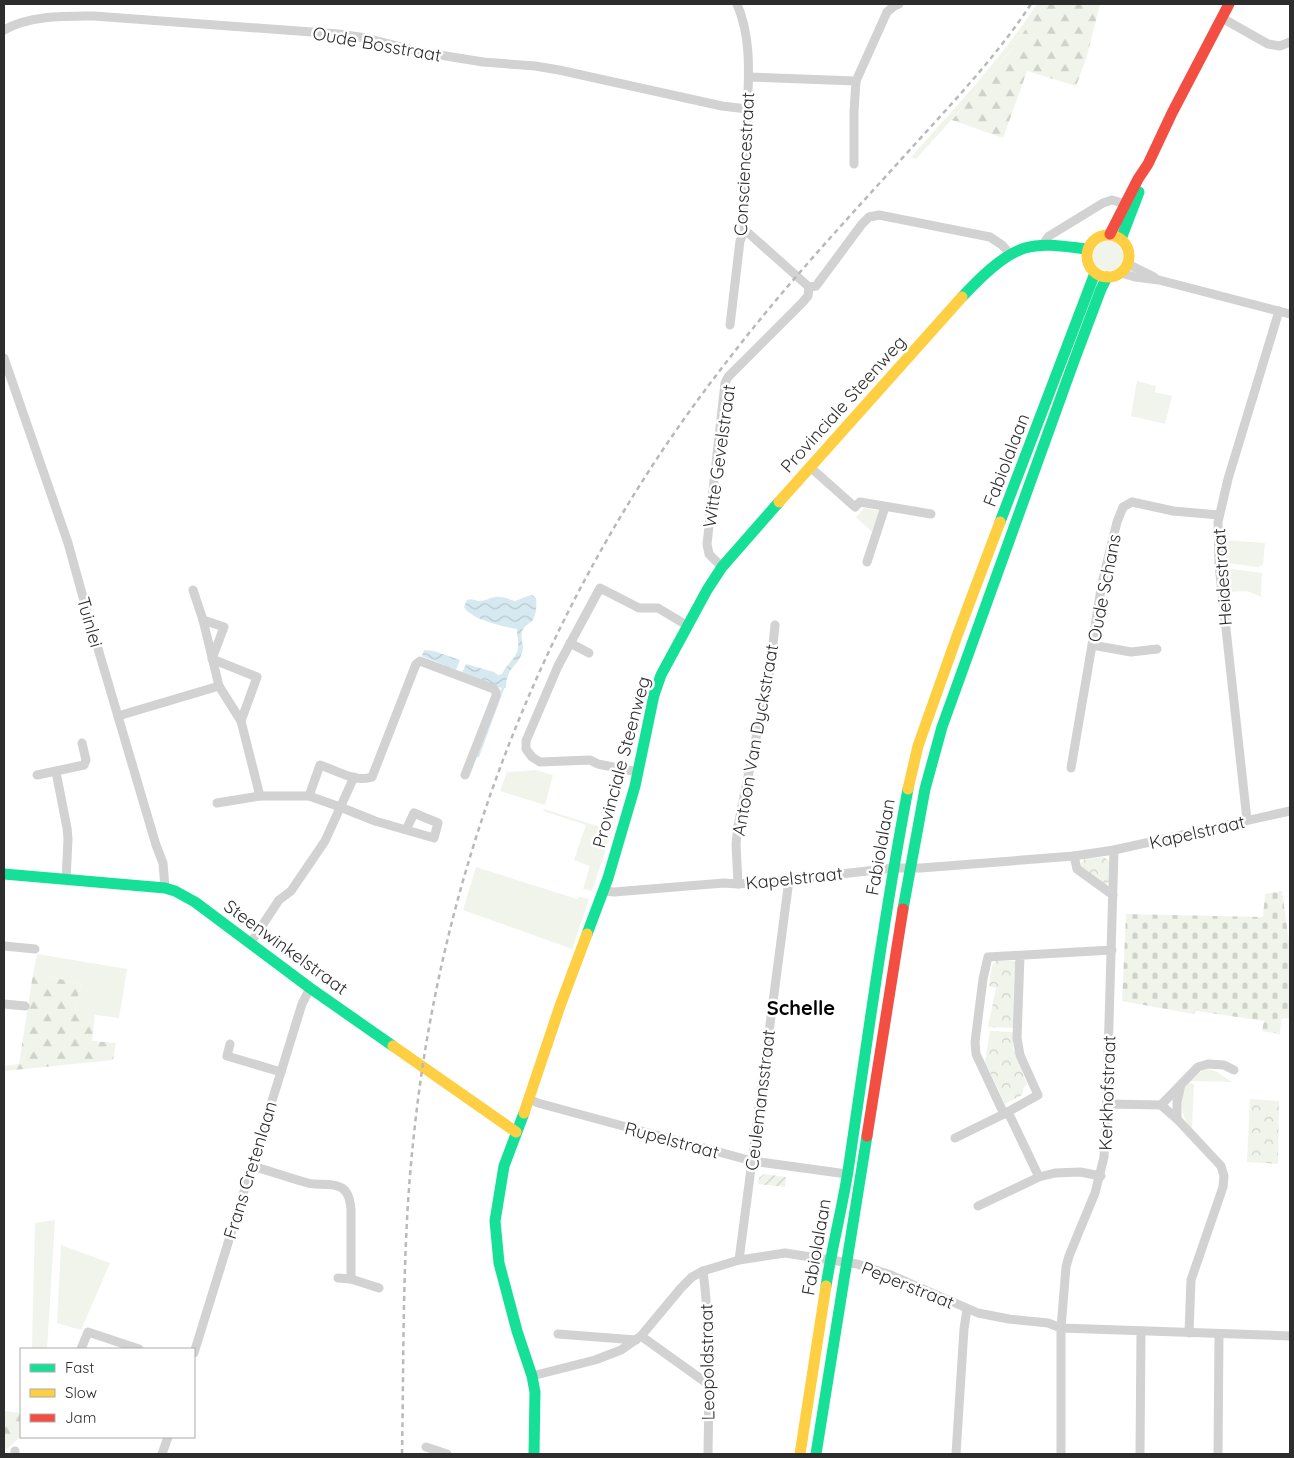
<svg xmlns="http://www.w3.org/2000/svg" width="1294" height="1458" font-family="Quicksand,sans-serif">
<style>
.grass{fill:#f1f4eb}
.forest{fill:url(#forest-firs)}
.cemetery{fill:url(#cemetery-stones)}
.park{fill:url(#park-crowns)}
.garden{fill:url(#garden-furrows)}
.water{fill:url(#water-waves)}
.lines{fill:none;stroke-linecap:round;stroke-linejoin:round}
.stream{stroke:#d6e9f1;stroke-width:2.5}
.street{stroke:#d2d2d2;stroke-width:9}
.fast{stroke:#16e098;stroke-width:11}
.slow{stroke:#ffcf43;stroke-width:11}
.jam{stroke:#f24e42;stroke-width:11}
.rail{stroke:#b9b9b9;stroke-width:2.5;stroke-dasharray:5 4;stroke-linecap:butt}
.labels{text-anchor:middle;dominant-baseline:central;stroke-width:5;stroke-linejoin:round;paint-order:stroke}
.street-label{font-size:18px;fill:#2d2d2d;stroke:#fff}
.quarter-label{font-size:20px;font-weight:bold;fill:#000;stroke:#fff}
</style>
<defs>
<pattern id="forest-firs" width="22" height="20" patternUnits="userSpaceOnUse" patternTransform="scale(1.25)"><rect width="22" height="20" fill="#f1f4eb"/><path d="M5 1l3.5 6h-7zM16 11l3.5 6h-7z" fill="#cfd2ca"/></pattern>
<pattern id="cemetery-stones" width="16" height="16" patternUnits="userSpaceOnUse" patternTransform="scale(1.25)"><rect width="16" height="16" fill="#f1f4eb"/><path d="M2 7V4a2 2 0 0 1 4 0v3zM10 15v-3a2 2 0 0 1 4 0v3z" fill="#cfd2ca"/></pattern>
<pattern id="park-crowns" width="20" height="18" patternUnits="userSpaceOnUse" patternTransform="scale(1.25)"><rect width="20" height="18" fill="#f1f4eb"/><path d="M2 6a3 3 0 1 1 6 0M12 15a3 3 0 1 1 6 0" fill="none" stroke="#cfd2ca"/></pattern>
<pattern id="garden-furrows" width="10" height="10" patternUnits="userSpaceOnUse" patternTransform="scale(1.25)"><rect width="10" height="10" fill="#f1f4eb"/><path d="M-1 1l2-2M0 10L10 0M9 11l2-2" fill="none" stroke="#cfd2ca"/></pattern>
<pattern id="water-waves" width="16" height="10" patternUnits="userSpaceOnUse" patternTransform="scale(1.25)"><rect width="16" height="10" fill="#d6e9f1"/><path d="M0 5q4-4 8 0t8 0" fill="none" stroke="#b8c8cf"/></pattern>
</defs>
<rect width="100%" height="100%" fill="#fff"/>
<g class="grass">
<path d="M1037,4H1044C1007,60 961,109 916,159L911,157C955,108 1001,59 1037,4Z"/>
<circle cx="1108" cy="256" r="15"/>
<polygon points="1137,381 1156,386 1155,392 1172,396 1165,424 1131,416"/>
<polygon points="864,508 880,511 872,532 856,517"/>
<polygon points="1224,540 1265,543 1263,565 1258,567 1227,563"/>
<polygon points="1232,569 1262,573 1261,594 1262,597 1247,591 1230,592 1227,573 1228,571"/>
<polygon points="536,770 553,775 545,805 500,791 507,772"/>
<polygon points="544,809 603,828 603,831 611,833 592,891 583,889 590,866 574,860 586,825 543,811"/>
<polygon points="476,867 577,899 580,897 589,899 572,949 463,910"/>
<polygon points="37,954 127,969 119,1018 75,1012 81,983 33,974"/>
<path d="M1207,1069C1219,1070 1223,1078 1233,1082L1190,1081L1203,1070Z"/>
<path d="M1188,1083L1194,1084L1192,1128L1191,1129C1180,1116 1179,1098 1188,1083Z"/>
<polygon points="55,1220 47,1349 32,1349 35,1223"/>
<polygon points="61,1245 110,1263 81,1330 57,1323"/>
</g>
<g class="forest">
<polygon points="1044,4 1100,4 1087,56 1076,86 1027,71 1003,138 952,120 1008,54"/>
<polygon points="33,974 81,983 75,1011 95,1014 92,1041 116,1043 113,1060 4,1071 4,1066 19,1064"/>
<polygon points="4,1411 21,1413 21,1436 7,1449 4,1449"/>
</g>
<polygon class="cemetery" points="1282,891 1290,949 1290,1018 1281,1019 1280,1034 1262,1031 1264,1021 1197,1011 1193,1014 1122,1001 1126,914 1263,917 1265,894"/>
<g class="park">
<polygon points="1104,857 1109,861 1110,880 1106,885 1081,868 1081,863 1085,859"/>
<polygon points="996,961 1014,961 1017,963 1015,1028 988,1027 996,988 989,986 992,966"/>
<polygon points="990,1031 1014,1032 1013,1048 1027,1084 1024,1087 1022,1095 1005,1104 985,1062"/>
<polygon points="1250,1099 1279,1101 1278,1164 1247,1162"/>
</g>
<polygon class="garden" points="764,1174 786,1177 785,1187 758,1184 759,1178"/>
<g class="water">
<path d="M532,595L536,598C537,605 536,616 532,621C529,623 525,626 523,629C519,637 525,645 522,653C517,668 506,667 506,688H501L462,673L466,664L494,672L498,675L502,674C506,665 516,658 518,649C519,643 517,635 517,629C504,627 470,619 464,607L467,600C472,598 474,600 479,601C485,601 489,598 495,597C502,596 509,599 515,601L528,596Z"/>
<polygon points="424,650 434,651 460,660 456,670 422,656"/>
</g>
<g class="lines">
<polyline class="stream" points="478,756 503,688"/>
<g class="street">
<polyline points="1222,18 1268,44 1280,46 1290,42"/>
<path d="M4,30C30,15 65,16 94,16L339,34L366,38L421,52L483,62L535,66L559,70L722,106L747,109"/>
<polyline points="749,77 856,81 854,111 854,164"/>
<polyline points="856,81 887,12 894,6 899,4"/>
<polyline points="745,230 809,287"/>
<polyline points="1041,247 1049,236 1103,203 1112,200 1126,204"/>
<polyline points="1128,264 1154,277"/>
<polyline points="1121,273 1135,277 1159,280 1290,314"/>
<polyline points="809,287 816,286 862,224 869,217 879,215 990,237 1002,245 1011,255"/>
<path d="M730,325L740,241L745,230L743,221C744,188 745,155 747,121C748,82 753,41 737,4"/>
<polyline points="4,358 68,543 86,608 156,845 163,863 165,888"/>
<polyline points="810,467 855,507 860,502 931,514"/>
<polyline points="867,562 885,507"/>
<polyline points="722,567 709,554 707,544 725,383 728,377 802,303 808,296 809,287"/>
<polyline points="193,590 203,620 219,686 241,721 260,796"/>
<polyline points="203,620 224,627 212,659 257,677 241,721"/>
<polyline points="570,643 589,653"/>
<polyline points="1092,645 1131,652 1157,649"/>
<polyline points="118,716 219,686"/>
<polyline points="1071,768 1092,645 1102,583 1117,522 1123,507 1132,502 1173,511 1219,515"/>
<polyline points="56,772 67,828 68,839 66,880"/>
<polyline points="638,772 598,764 590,760 540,762 532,757 526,749 526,741 558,666 600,588 639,608 658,608 688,626"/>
<polyline points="37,775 84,765 86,760 82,743"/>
<path d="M309,796L320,765C335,770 356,783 372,777L416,664L420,661L494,689L496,692V696L465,775"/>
<polyline points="217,803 260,796 309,796 340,807 375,821 434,838 438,823 414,813 406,830"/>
<polyline points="1247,820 1219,565 1218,522 1228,479 1279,311"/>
<polyline points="1074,856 1077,869 1113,895"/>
<polyline points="738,884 736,844 738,826 771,664 775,625"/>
<polyline points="604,891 614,892 724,883 738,884 789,880 893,868 921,868 1074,856 1114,850 1290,811"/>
<polyline points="250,944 279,900 291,891 325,841 354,777"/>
<polyline points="4,946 35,949"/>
<polyline points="1020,956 1017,1038 1020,1055 1038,1095 1004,1114 976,1054 975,1042 983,979 988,957 1112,950"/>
<polyline points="4,1004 25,1006"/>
<polyline points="230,1044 227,1056 281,1072"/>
<polyline points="529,1099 538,1103 752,1161 847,1174"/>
<polyline points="1107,1104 1161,1105 1177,1119 1221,1166 1224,1176 1223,1187 1191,1280 1189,1333"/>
<polyline points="1161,1105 1198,1067 1208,1064 1224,1065 1234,1070"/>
<polyline points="1008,1112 1039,1177"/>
<polyline points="1177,1119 1177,1102 1181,1085"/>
<polyline points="955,1138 1004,1114"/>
<path d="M252,1166C271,1171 289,1178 308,1183C318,1186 333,1182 342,1188C349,1193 350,1201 351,1209V1279L379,1288"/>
<polyline points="978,1206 1039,1177 1055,1173 1080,1172 1101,1176"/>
<polyline points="739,1260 789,880"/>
<path d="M703,1271C711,1331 709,1393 708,1454"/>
<polyline points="338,1278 351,1279"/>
<polyline points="558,1334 636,1340"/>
<polyline points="641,1336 708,1384"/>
<polyline points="81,1349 88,1332 139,1349"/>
<polyline points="194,1353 302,1004 310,988"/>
<polyline points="532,1376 595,1360 621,1350 641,1336 681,1288 692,1277 703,1271 739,1260 785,1253 857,1264 891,1275 978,1313 1009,1319 1048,1323 1061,1328 1290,1336"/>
<polyline points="426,1447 447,1454"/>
<polyline points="15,1454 15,1451"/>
<polyline points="162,1454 168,1437"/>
<polyline points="956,1454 964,1329 967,1309"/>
<polyline points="1061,1454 1061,1328 1066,1267 1069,1256 1095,1193 1104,1157 1107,1091 1114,850"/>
<polyline points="1140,1454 1141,1331"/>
<polyline points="1218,1454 1219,1334"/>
</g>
<g class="fast">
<polyline points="1121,239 1139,192"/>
<path d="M962,297C978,280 1002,255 1025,248C1045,242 1067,247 1087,249"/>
<polyline points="1000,522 1095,273"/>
<polyline points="4,874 165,888 175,891 195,902 310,988 393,1046"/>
<polyline points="903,909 925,789 942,727 1074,361 1101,289 1107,277"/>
<polyline points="587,934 608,878 635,786 654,695 661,675 707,590 722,567 779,502"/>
<polyline points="524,1113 504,1166 495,1221 499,1263 517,1331 532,1376 535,1392 534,1454"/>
<path d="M826,1286C832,1247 842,1209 848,1171C867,1043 884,916 908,789"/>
<polyline points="816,1454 867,1136"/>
</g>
<g class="slow">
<circle cx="1108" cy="256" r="21"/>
<polyline points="779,502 962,297"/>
<polyline points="908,789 918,746 957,636 1000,522"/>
<polyline points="393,1046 516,1132"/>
<polyline points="524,1113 560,1006 587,934"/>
<polyline points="800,1454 826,1286"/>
</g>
<g class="jam">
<polyline points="1110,234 1138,179 1148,164 1172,113 1229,4"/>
<polyline points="867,1136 903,909"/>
</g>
<path class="rail" d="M402,1454C404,1348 402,1240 414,1134C443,854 554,582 728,360C786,284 852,214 916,143C957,98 998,54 1031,4"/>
</g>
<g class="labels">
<g class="street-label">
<text transform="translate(377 44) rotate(10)">Oude Bosstraat</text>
<text transform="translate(744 164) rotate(-87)">Consciencestraat</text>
<text transform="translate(843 404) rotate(-48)">Provinciale Steenweg</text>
<text transform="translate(719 456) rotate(-82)">Witte Gevelstraat</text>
<text transform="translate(1006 460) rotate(-69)">Fabiolalaan</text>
<text transform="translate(1222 577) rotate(-94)">Heidestraat</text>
<text transform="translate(1104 588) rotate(-79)">Oude Schans</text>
<text transform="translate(90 622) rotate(74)">Tuinlei</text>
<text transform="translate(755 740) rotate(-80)">Antoon Van Dyckstraat</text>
<text transform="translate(621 762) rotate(-75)">Provinciale Steenweg</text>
<text transform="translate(1197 832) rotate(-13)">Kapelstraat</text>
<text transform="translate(880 847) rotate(-80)">Fabiolalaan</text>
<text transform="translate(794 878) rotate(-6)">Kapelstraat</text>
<text transform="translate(286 947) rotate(36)">Steenwinkelstraat</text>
<text transform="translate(1107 1093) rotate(-88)">Kerkhofstraat</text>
<text transform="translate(760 1100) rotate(-83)">Ceulemansstraat</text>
<text transform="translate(672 1140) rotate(15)">Rupelstraat</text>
<text transform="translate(250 1170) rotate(-73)">Frans Cretenlaan</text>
<text transform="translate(816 1247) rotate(-80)">Fabiolalaan</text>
<text transform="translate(908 1285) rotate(22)">Peperstraat</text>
<text transform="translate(707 1362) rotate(-91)">Leopoldstraat</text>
</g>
<g class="quarter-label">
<text x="801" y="1007">Schelle</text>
</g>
</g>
<rect width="1294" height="1458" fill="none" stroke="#2d2d2d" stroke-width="10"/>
<rect x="20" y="1348" width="175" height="90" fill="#ffffff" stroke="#ababab"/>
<rect x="30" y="1364" width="25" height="8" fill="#16e098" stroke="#ababab"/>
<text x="65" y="1373" font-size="15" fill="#2d2d2d">Fast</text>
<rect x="30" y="1389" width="25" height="8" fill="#ffcf43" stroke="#ababab"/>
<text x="65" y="1398" font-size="15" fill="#2d2d2d">Slow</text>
<rect x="30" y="1414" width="25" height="8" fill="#f24e42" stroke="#ababab"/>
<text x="65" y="1423" font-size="15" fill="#2d2d2d">Jam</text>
</svg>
